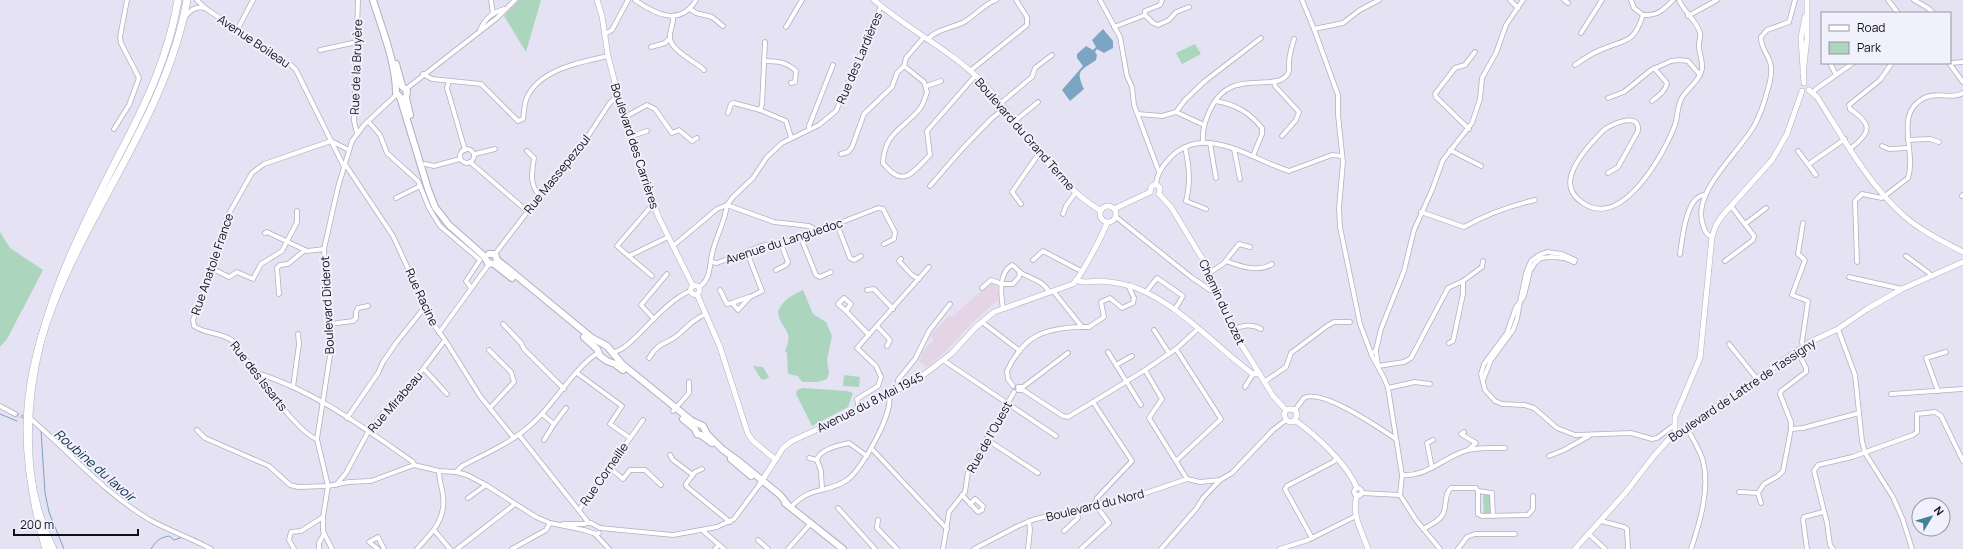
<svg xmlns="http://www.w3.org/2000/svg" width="1963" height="549" font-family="Manrope,sans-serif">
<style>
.education{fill:#e5d4e6}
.green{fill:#abd5bd}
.water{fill:#7ca5c3}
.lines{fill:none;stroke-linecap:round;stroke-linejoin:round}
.stream{stroke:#7ca5c3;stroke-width:1}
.minor-tunnel{stroke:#c4c2d2;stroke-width:4;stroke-dasharray:4 2;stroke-linecap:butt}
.minor-casing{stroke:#b1afc0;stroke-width:5.5}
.tertiary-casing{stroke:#b1afc0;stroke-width:6}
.secondary-casing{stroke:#b1afc0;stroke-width:8}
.primary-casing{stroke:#b1afc0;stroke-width:8}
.minor{stroke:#fff;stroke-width:4}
.tertiary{stroke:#fff;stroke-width:5}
.secondary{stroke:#fff;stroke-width:6}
.primary{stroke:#fff;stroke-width:7}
.labels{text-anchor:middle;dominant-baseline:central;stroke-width:4;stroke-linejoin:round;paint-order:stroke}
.street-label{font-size:12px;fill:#111016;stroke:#f1f0fd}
.water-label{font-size:13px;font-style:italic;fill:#0b2f44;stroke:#f1f0fd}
</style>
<rect width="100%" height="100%" fill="#e4e2f3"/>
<polygon class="education" points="995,283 999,293 998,300 973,322 945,352 927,367 919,361 922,352 934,340 930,336 950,315 952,317 987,286"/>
<g class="green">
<polygon points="519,0 541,0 526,52 504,16"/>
<polygon points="1195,44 1201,54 1182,64 1176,53"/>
<polygon points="0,232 10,248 43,270 7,339 0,347"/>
<path d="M803,290L813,314L826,322L832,336L827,360L829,373L827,379L818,382H802L798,376L788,374L787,353L785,351C796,329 778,328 778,311C783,300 792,295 803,290Z"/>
<polygon points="753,366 763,367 769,377 764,380 761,379"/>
<polygon points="844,375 860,377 859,387 843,386"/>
<polygon points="803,388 847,391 853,393 848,407 812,426 796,394 797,390"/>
<polygon points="1483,495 1490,495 1490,514 1484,515"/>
</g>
<path class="water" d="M1103,29L1113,41V48L1104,53L1097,49L1095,52L1097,55L1096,60C1081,71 1075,69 1084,89L1070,101L1062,90L1083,66L1077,58V54L1086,46L1093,50L1096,47L1092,40Z"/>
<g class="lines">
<g class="stream">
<polyline points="0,414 17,421"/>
<polyline points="41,430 45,493 49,512 64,549"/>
<polyline points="195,538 198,540"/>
<path d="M151,549C156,541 159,538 169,536L174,540L183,537"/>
</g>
<polyline class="minor-tunnel" points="15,414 30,419"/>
<defs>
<g id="minor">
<polyline points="197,0 205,8 242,33 268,53 290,64 296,70 344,167"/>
<polyline points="491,0 493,14"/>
<path d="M635,0C655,14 680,27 696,0"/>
<polyline points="1100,0 1120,37 1127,76 1132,87 1134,105 1159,172"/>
<polyline points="1302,0 1314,29 1338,95 1338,115 1343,162 1339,208 1340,227 1360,324 1372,356 1384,378 1388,388 1402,475 1400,495"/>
<polyline points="1510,0 1518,8"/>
<polyline points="1564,0 1568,3"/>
<polyline points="1631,0 1634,8 1643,15"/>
<polyline points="1888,0 1898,13"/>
<polyline points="1914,0 1928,8 1933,13"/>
<polyline points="690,9 696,13 712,17 723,26"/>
<polyline points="1145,15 1145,11 1160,5 1162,0"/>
<path d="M673,16C674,24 669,31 670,38C671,51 696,62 704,70"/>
<polyline points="1688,16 1717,0"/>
<path d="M184,18C190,11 194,6 205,8"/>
<polyline points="786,27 802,0"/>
<polyline points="1114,27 1145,15 1153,23 1158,25 1169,20 1176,12 1189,7"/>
<polyline points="1314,29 1343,23 1360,10 1379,0"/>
<polyline points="237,30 253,0"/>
<path d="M480,30C485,18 492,13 504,9"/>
<polyline points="1581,33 1602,0"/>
<polyline points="605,34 612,30 628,0"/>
<path d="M924,37L906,58L904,66L924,82L927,92C925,98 923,106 918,111C902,129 884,134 883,163C903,189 912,173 930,155L927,131L975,76"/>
<path d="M927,40C936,29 953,28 964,22C976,15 983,5 996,0"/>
<polyline points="651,47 665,43 670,38"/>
<polyline points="320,50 357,42"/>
<path d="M765,61C777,61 787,62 796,71L795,82L791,83"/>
<polyline points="1832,63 1831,65 1836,75"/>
<polyline points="1949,63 1963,82"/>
<polyline points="1950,63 1963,62"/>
<path d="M1575,65C1584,59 1593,52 1603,49C1627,39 1634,43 1643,15C1657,16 1664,10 1673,0"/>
<polyline points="970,71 1027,25 1027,17 1016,0"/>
<path d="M423,74L432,79L481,84L518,121L523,119C524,113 524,106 526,100C537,70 580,62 608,56"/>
<polyline points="449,81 447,88 465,150"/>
<polyline points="1274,81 1275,86 1299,112 1296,120 1282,136"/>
<polyline points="927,86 941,81"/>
<polyline points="406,89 497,18 515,0"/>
<polyline points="1813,93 1816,89 1853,63"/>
<polyline points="1608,98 1624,92 1651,70 1671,61 1680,60 1688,61 1700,75"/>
<path d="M1215,101C1235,104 1249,112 1262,128V134L1253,156"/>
<path d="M1652,101C1658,96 1666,91 1667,83L1654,68"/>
<polyline points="1001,103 1032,77 1035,68 1052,55"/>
<polyline points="760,110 762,105 765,42"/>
<polyline points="1176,112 1204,125"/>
<polyline points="728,113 731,104 734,103 760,110 786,121 791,137"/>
<polyline points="1138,114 1162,116 1176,112 1185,100 1205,81 1261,38"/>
<polyline points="627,116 647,105 655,109 672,133 679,130 692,141 697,138"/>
<polyline points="368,121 380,135 387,153 418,181 429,208 440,226 480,260 466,281 471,288"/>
<polyline points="1015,121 1038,102"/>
<polyline points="114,129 129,105 139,78 121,43 120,37 127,0"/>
<polyline points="809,129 809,126 833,65"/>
<polyline points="1469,129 1436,97 1435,94 1455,68 1465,65 1475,52"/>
<polyline points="357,133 354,121 358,0"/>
<polyline points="632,136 647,131"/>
<polyline points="1908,140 1930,139 1939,142"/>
<polyline points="333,142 349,150"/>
<path d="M1203,143C1202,130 1205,121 1210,110C1230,66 1273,93 1287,75C1290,72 1289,68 1289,63C1289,55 1292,47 1294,39"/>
<polyline points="1210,143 1216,178"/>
<polyline points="1882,146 1889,149 1908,148"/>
<path d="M1185,147C1189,166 1191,182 1186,201L1206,209"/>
<path d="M1851,148C1872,132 1872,124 1850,109L1849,105L1880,80L1892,63"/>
<circle cx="467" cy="156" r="7"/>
<polyline points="1234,149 1240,179"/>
<polyline points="1450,150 1481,166"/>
<path d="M527,151L534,158C532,173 529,183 539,195"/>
<polyline points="1798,151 1816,175"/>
<polyline points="475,154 495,149"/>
<polyline points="841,154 848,152 852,147 864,114 892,87 897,73 904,66"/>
<polyline points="470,162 527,211"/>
<polyline points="345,164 393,236 434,325 445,340 480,396 514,438"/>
<polyline points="425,164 434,166 460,159"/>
<polyline points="1809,164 1845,139"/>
<path d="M1608,173L1618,167L1638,131C1640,111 1613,124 1605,129C1599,134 1594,141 1588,147C1575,163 1558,187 1583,203C1622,230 1664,154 1675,125C1678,116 1677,104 1683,96C1689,87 1700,80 1702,69C1703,62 1700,56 1699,48C1698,43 1701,38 1700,33C1697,21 1684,12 1679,0"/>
<path d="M1156,184C1157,174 1162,166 1170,158C1205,122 1252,160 1289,171L1332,155L1342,156"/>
<polyline points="930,186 963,148 992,118 1005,108"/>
<polyline points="1962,196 1963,195"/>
<polyline points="396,198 420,186"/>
<polyline points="1021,204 1012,192 1040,152"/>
<path d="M1421,212L1464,227C1487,214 1509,206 1535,200"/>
<polyline points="1063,214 1066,206 1076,192"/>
<polyline points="1116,217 1191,277 1213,292 1218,292"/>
<polyline points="1803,223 1798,254 1805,260 1792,295 1808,301 1802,342 1803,346"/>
<polyline points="837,224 850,258 854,260 861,256"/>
<polyline points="1745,224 1766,208"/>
<polyline points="265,233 267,232 307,251 324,249"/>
<path d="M1712,237C1707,235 1704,230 1703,225C1691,192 1739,153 1754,126C1760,115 1764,104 1767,92C1770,83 1773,72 1770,62C1767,53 1760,46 1761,37L1767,30L1789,22L1795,0"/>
<polyline points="801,238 816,275 820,277 831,272"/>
<polyline points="673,246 717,209 727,205 733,197 753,178 767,157 782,143 819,125 836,111 881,6"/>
<polyline points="495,254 548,185 577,153 609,104 614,99 620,97"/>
<path d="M1680,254C1682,240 1686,195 1705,195"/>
<polyline points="629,256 668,237"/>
<polyline points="1906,256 1929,273 1931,276"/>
<polyline points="901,259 899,261 912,275 919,279"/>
<polyline points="1033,260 1043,251 1081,271"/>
<path d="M1226,261C1240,266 1258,273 1272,264"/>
<polyline points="1725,261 1753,240 1754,236 1731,206"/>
<polyline points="711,262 717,263 761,246 801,238 878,208 883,209 895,232 894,239 884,244"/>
<polyline points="1574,262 1575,260 1562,254 1547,252 1539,255 1531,261 1526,273 1520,302 1516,307 1507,333 1484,364 1481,374 1485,390 1495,401 1502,404 1524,405 1534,408 1557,428 1575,435 1631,433 1652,439 1657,438 1673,426"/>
<path d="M1857,262L1855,201L1862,194L1882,198L1908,178C1917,152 1893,114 1924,98C1937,91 1952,100 1963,93"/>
<polyline points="211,268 229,277 237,272 253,279 261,264 282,251 297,222 297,211"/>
<polyline points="776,270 786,265 788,262 780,241"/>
<polyline points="1209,273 1223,264 1239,244 1250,247"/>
<polyline points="652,276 617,246 653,204"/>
<polyline points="1849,277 1902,289"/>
<path d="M699,287C712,279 709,263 713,250C717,235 725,221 727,205L774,222L809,226L813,228L816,232"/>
<polyline points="982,288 991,280 1002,284 1013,284 1019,277 1020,272"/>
<polyline points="720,290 727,304 732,303 738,310 750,297 762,291 747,252"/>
<polyline points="867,290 874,289 893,309"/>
<polyline points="1054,292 1082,327 1089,327 1104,317 1101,302 1110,298 1122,308 1133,303 1134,298 1128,285"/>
<polyline points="1146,292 1157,278 1183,296 1175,309"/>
<polyline points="279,294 277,268 280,265 288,264 305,250"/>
<polyline points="732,303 749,297"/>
<path d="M1003,309C1001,295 998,273 1012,265C1016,267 1018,271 1021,273C1030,278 1046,282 1049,293"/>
<polyline points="846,311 838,304 844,298 851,304 846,311 869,335"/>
<polyline points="654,319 641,305 667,274"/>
<polyline points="982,322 1020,351"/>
<polyline points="330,324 353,321 356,318 356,312 358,308 368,306"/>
<polyline points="503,324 521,343 524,349 564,389"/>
<polyline points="877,326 890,340 887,346"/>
<path d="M1233,329C1243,326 1250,323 1261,329"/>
<polyline points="1838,329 1855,375 1862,441 1865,453 1893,497 1903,520 1912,549"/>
<polyline points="1154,330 1169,353"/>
<polyline points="439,333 489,264"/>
<polyline points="1449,343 1453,341 1463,294 1463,281"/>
<polyline points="1729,344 1757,379"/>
<polyline points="1176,349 1221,419 1176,461"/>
<polyline points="489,350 511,372 514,382 490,408"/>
<polyline points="1376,351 1378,366 1404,362 1411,358 1448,288 1463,281 1482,267 1483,261"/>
<path d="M614,352C624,350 630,342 637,336C651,322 672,298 690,291"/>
<polyline points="1108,352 1141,405"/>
<polyline points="1371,354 1376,350 1381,329 1404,271 1414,230 1432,190 1443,160 1472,123 1480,99 1482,78 1496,53 1506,25 1523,0"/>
<path d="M649,358C659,341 666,345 678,335C688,326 694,319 706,314"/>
<polyline points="943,360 1056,436"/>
<polyline points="1116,365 1132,356"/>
<polyline points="424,369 447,394"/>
<polyline points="1145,370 1162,399 1149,418 1187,479"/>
<path d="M257,373C315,391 364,428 413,462L414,465"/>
<polyline points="577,373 622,406 610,424 630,438"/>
<polyline points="1483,380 1491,360 1513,330 1517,319 1520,302 1524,296 1530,271 1535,263 1541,258 1551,257 1564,258 1574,262"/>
<polyline points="1264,382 1286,367 1291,353 1327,326 1334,322 1350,322"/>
<path d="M1013,386L1008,379L1007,371C1024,335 1044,328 1082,327"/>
<polyline points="293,387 299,344 298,334"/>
<polyline points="1018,387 1023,387 1068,353"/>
<polyline points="1245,387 1253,374"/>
<polyline points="1388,388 1415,382 1430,384"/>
<polyline points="899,389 898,380 915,359 929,331 950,304"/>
<polyline points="1018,390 1023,390 1063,416 1068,417 1093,402 1132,461 1097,498 1095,504 1109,523 1081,549"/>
<polyline points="1938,391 1926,358 1946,352"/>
<polyline points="1891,394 1963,389"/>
<polyline points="1093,402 1145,370 1176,349 1199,328"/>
<polyline points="0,406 15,414"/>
<polyline points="859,410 857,399 878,386 881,377 876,366 857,348 929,267"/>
<path d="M1295,410L1304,398C1322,388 1379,428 1396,439"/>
<polyline points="673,411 689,393 689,382"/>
<polyline points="542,414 554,424 566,408"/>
<polyline points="347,418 378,373 383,362 396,343 424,308"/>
<path d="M32,420C71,454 106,494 150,520C170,531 191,538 211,549"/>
<path d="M1686,427C1692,437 1700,450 1703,461C1710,489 1700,522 1691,549"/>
<polyline points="1791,429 1803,428 1859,413"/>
<polyline points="197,430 205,438 269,466 290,485 298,487 328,486 349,482 371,481 414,465 439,471 456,472 467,475 486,485 536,517 550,523 584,530 596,534 599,533"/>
<polyline points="1464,432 1461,434 1476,443 1469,449"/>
<polyline points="519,435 588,522"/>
<path d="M317,439C297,434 247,361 233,341C221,332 205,334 194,326L193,320L218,251L227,217L252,173L264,164L331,141"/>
<polyline points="986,439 1038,473"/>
<polyline points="544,440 554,424"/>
<polyline points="872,449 947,529"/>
<polyline points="670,455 673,460 693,475"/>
<polyline points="1549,456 1564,450 1589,436"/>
<polyline points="809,458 817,460"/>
<polyline points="609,467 623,479 630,470 645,470 661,485"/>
<polyline points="1432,468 1427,443 1433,440"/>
<polyline points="702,469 695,472 686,484 686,486 730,522"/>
<path d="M456,472L462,466C487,453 515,441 535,421C555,402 577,365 598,353"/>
<path d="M1402,475C1428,477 1445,456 1468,450C1480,447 1492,448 1505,448"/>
<polyline points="336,485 346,473 368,432 383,413 410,386 445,340"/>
<circle cx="1358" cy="492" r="4"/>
<path d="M822,489L821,471L817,460C819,450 839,445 849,443L867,456"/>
<polyline points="1478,491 1492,493 1493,516"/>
<polyline points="1739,492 1758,493 1764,484 1778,476 1783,471 1791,429 1791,422 1780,394 1781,391 1806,372 1806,368 1797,350"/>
<polyline points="1361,493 1400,495"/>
<polyline points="1758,493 1761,503"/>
<polyline points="962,495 978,512 982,510 983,506 975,499 970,504"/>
<polyline points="1400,495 1416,520 1440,549"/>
<polyline points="468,498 486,485"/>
<path d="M791,507C811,485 827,494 847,480C862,470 894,412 889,395"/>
<polyline points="838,508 875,549"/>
<polyline points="579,510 643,420"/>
<polyline points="878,520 877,528 897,549"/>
<polyline points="1601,521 1624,527 1627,529 1628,549"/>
<polyline points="586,523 591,523 600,528"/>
<polyline points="563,524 585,524"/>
<polyline points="600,528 673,535 717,527 734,519 760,484"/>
<path d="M1423,529C1430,525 1439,522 1443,514C1447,506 1444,493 1451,488H1476L1478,491V514L1482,516L1528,515L1533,509V496"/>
<polyline points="434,530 450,549"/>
<polyline points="702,530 724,549"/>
<polyline points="1064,531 1078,518 1076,509"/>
<polyline points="595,534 609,549"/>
<polyline points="1590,535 1605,549"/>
<polyline points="1312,538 1285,489 1287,486 1333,462 1337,458"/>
<polyline points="758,540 768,549"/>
<polyline points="294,549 289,540 291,532 301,531 323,517"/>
<polyline points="319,549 319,543 324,534"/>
<polyline points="332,549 323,531 323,517 328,486 317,439 331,349 324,249 338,187 352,141 364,125 397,94"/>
<polyline points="378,549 369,542 378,537 384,549"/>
<path d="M417,549C432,533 446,519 443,496C442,487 439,480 439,471"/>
<polyline points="457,549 515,504"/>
<polyline points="512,549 546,530 550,523"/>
<polyline points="715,549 719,545"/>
<polyline points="788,549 811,523"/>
<polyline points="943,549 949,512 965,492 968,472 1014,392"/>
<polyline points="974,549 1018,526 1032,520 1095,504 1131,498 1187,479 1200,482 1220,480"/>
<polyline points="1028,549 1030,530 1029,521"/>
<polyline points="1161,549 1196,509 1203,498 1220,480 1232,473 1273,430 1286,420"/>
<polyline points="1280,549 1308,540 1356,516"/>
<polyline points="1458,549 1467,537 1475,534 1515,534"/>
<polyline points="1807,549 1803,520 1804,517 1823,512"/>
<polyline points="1833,549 1830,545 1827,523 1814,471 1818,465 1852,457 1913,435 1917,432 1917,414 1935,412 1941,416 1963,461"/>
</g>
<g id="tertiary">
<polyline points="597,0 602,16 608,56 616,87 649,192 659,218 693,286"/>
<path d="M874,0C908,30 951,50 983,83C1021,123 1053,183 1101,211"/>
<polyline points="1803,74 1807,38 1807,0"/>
<polyline points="1804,83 1801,38 1805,17"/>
<path d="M1809,90L1817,97C1843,137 1867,183 1903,215C1921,231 1942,241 1963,252"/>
<polyline points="1150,192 1151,187 1156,184 1160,188 1159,194"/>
<polyline points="1159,194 1171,207 1203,260 1233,329 1241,344 1273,396 1286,410"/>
<circle cx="1108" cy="214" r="8"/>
<polyline points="1114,209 1150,192"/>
<path d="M1076,280C1084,284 1092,281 1100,281C1113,282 1127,284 1139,289C1183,308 1215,346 1253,374L1259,373"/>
<circle cx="695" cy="290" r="4.5"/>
<polyline points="697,294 720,347 748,434 753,441 776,460"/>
<path d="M1286,410L1284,414L1286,420L1290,422L1296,421C1317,436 1347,464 1357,488"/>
<polyline points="1286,410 1290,409 1295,410 1297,415 1295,420"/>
<polyline points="1675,435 1675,417 1700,358 1712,237 1716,225 1722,216 1772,160 1787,134 1802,91"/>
<path d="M760,484L783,448L792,441L859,410L918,379L951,354L976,327L994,312L1073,284C1081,276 1104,233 1107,222"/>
<path d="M1357,495C1351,514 1362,532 1368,549"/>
<polyline points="1575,549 1626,492 1653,457 1669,439 1810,342 1838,329 1867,309 1902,289 1963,262"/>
</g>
<g id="secondary">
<path d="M373,0C382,29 396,63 396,93L400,97"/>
<polyline points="396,64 402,86"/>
<polyline points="402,86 407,91 406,98 410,115"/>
<polyline points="400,97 428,189 435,207 449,225 484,256 488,263 494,264"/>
<polyline points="489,254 495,254 497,260 506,267 592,338 607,346 622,364 692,421 703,426 707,434 722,449 741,463 780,495 788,505"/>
<polyline points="494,264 512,278"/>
<polyline points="584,337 597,349 600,356 607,361 615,364 623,370"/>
<polyline points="683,419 695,429 697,434 701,435 712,443"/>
<polyline points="731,459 751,476"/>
<polyline points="785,503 843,549"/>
</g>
<g id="primary">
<path d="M46,549C0,397 51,287 119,155C145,106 169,55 178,0"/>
<path d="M53,549C35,512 27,470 27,429C28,269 160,153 187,0"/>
</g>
</defs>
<use href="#minor" class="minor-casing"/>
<use href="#tertiary" class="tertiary-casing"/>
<use href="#secondary" class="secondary-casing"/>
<use href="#primary" class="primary-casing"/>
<use href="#minor" class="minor"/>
<use href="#tertiary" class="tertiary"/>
<use href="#secondary" class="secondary"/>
<use href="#primary" class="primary"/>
</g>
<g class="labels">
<g class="street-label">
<text transform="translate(254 41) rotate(34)">Avenue Boileau</text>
<text transform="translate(859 58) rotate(-67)">Rue des Lardières</text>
<text transform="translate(356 67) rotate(-88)">Rue de la Bruyère</text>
<text transform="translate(1025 134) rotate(49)">Boulevard du Grand Terme</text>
<text transform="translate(635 146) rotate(72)">Boulevard des Carrières</text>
<text transform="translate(557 174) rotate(-51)">Rue Massepezoul</text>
<text transform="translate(784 241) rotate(-18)">Avenue du Languedoc</text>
<text transform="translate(212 264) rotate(-71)">Rue Anatole France</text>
<text transform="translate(422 297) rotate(65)">Rue Racine</text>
<text transform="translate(1222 302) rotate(65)">Chemin du Lozet</text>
<text transform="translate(327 305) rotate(-93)">Boulevard Diderot</text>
<text transform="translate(259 376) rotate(52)">Rue des Issarts</text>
<text transform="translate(1742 390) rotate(-34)">Boulevard de Lattre de Tassigny</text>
<text transform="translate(395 402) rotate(-49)">Rue Mirabeau</text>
<text transform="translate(870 402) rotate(-27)">Avenue du 8 Mai 1945</text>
<text transform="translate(989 437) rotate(-61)">Rue de l'Ouest</text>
<text transform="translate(604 474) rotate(-55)">Rue Corneille</text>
<text transform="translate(1095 505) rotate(-14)">Boulevard du Nord</text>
</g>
<g class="water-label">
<text transform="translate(95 465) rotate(41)">Roubine du lavoir</text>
</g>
</g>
<rect x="1821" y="12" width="130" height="52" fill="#f1f0fd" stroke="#9796a1"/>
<rect x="1829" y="25" width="20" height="6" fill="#ffffff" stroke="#9796a1"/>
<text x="1857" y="32" font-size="12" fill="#111016">Road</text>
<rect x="1829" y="42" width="20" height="12" fill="#abd5bd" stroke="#9796a1"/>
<text x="1857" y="52" font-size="12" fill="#111016">Park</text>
<g transform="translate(1931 517) rotate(52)"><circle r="19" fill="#f1f0fd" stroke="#9796a1"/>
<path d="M0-3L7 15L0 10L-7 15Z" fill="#428296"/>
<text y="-6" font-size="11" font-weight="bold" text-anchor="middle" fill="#111016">N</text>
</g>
<path d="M14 529v6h124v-6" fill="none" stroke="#111016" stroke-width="2"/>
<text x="20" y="529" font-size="12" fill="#111016" stroke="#f1f0fd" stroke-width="3" paint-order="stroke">200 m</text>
</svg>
